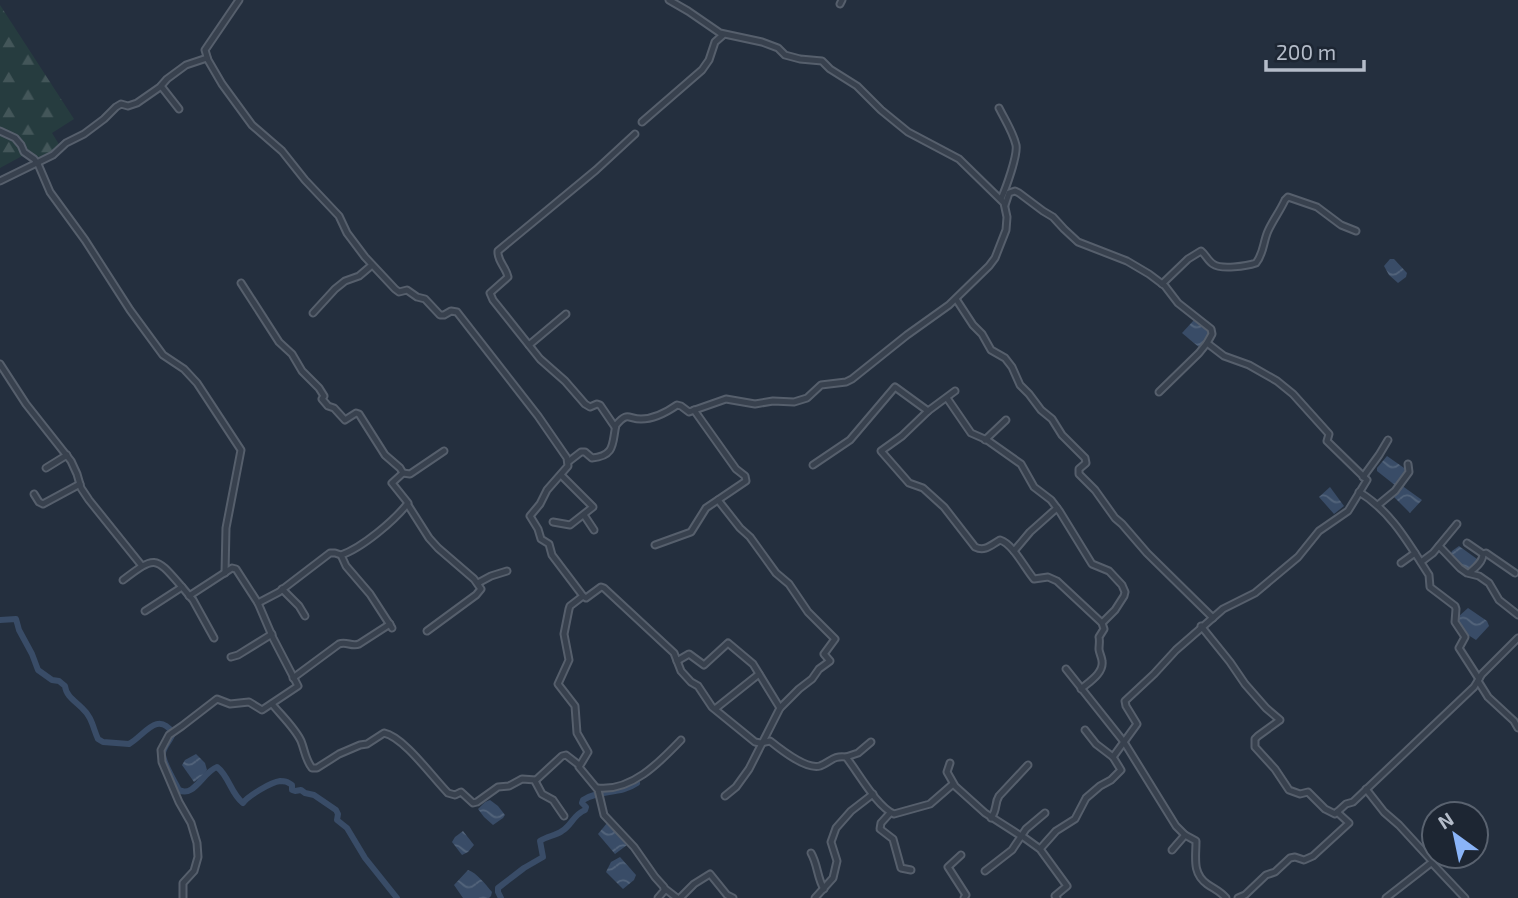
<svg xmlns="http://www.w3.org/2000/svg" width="1518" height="898" font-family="'Exo 2',sans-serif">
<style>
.forest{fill:url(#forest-firs)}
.water{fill:url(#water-waves)}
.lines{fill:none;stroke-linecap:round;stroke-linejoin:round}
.river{stroke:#394c67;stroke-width:6}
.minor-casing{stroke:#565f6c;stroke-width:9}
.minor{stroke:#38414e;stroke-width:5}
</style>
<defs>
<pattern id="forest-firs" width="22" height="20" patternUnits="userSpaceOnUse" patternTransform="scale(1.75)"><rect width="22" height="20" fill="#263c3f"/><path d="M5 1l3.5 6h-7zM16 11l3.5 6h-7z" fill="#435659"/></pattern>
<pattern id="water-waves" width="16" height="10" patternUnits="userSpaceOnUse" patternTransform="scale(1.75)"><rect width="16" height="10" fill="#394c67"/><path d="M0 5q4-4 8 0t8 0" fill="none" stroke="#53647b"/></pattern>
</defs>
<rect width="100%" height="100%" fill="#242f3e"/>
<polygon class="forest" points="0,5 74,119 52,133 60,146 53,153 40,159 31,154 22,156 0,168"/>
<g class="water">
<polygon points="1390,259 1394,259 1407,273 1406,277 1398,283 1389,275 1384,266"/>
<polygon points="1194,320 1212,334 1200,348 1182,333"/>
<polygon points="1387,456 1407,470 1396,486 1377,471 1377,468"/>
<polygon points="1401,485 1422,500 1410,513 1394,497 1394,494"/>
<polygon points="1330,487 1344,506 1334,514 1319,497"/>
<polygon points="1459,546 1477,559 1477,564 1468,572 1450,555 1452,551"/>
<polygon points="1468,608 1487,621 1489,626 1476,640 1465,633 1456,623 1458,617"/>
<polygon points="196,754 205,763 207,770 203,776 194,782 182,765 185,760"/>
<polygon points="490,800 498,806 505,815 503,818 493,825 484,817 478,809 485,802"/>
<polygon points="607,823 627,845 615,854 598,834"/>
<polygon points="463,831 474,845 468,852 462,855 452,842 455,837"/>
<polygon points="620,857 636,875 634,880 623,889 606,872 611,862"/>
<path d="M468,870C477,873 485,884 492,892L491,896L489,898H463L454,885Z"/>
</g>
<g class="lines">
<g class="river">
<path d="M0,620L16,619L19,630L32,654L38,670L52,680L59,681L65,686C66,696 75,701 82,708C92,717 93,728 98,739L103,742L129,744C144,736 157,710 173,733C171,740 164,746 163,753C162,761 175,782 179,790C194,798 203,772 217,767C229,776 231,794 243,803C248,796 271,782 280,781C287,781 287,782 292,785V790L295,791L301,790L305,793L314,795L336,810L338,814L337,820L347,828L365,858L397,898"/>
<path d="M501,898L498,892V888L524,868L543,857L540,841C547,836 555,836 562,831C572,825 573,815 585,810L586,807L582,803L583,800C600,789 620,795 637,783"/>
</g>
<defs>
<g id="minor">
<polyline points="239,0 205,50 208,60 222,84 252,125 282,151 305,180 339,216 347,233 365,257 395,289 399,292 407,290 417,297 425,299 440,315 444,315 451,311 457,312 538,416 567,458 568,466 547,490 540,504 530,516 538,529 541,539 549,544 552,555 583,596 570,606 569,609 564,634 569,660 558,684 575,706 577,733 588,752 579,767 598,790 604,815 634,847 655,877 664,887 664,891 658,898"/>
<polyline points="840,4 842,0"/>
<polyline points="161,86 179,109"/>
<path d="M999,108C1005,120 1013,132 1016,145C1018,155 1006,188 1001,199"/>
<polyline points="642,122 702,70 709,60 715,42 723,35"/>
<polyline points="0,131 15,138 21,145 24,152 34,159 38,164 50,192 85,240 130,310 163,355 184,369 197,383 241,450 226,528 225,573"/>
<polyline points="0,181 53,155 66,143 84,134 104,119 116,107 121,104 128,106 137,103 160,87 167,79 186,65 207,58"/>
<polyline points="1005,205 1009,193 1015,191 1019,193 1043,211 1053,217 1064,229 1078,242 1127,261 1149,274 1165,286 1178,303 1211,329 1212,334 1207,343 1224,356 1249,365 1277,381 1293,394 1329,434 1327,441 1367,480 1348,511 1319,531 1298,557 1255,593 1223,609 1215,616 1176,650 1154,674 1125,701 1126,706 1137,724 1113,757"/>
<path d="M241,283L279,342L292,354L302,371L319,388L324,396L322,399L328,406L334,408L345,420L356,413L359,414L385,455L400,468L403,473L392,483L408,503C395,520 362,548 341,555L335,553H330L279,592L258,603"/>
<path d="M1162,284L1188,259L1201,251C1206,255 1208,261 1213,264C1221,270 1247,266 1256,263C1264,253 1263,242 1268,231C1273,220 1280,211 1285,200L1288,197L1317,207L1341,225L1356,231"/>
<polyline points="956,299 973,325 982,334 991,350 1005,358 1012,367 1020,385 1029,394 1041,410 1052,419 1062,435 1085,458 1086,463 1079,469 1079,474 1095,490 1115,518 1122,524 1147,553 1213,618"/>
<polyline points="313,313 335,289 345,281 359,276 372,265"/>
<polyline points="529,345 566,314"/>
<polyline points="0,364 26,404 71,461 77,474 81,488 89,500 142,566"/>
<path d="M955,391L928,411L902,436L881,451L909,483L923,488L944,507L975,547C985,552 991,545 1000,540C1013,544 1024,567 1034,579L1048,577L1057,581L1102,623L1104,629L1099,637C1100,641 1099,645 1099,649C1099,652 1102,658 1102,661C1104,673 1089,682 1081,689"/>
<polyline points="1159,392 1199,353 1207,343"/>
<polyline points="947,398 971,433 987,440 1021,464 1034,487 1051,500 1060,512 1092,564 1109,571 1122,585 1125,592 1124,596 1115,610 1102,623"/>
<path d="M615,427L600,405L597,404L590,407L585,404L565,381L540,359L493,300L490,293L508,277C506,267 497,261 498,251L596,170L635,134"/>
<polyline points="985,440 1006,420"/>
<path d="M568,462L581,452H585L592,458C616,456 612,442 616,425C628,411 628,419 641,419C654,419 667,412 677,405L681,406L689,412L726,399L755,404L773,401L794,402L807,398L821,385L846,382L852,379L907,335L949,305L989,266L995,258L1006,230L1007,217L1004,203L959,159L908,132L881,110L857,86L830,69L822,61L800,59L785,55L778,48L762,42L720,33L688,11L669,0"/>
<polyline points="813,465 850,440 895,387 928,411"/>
<polyline points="46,468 67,455"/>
<polyline points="403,473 410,474 444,451"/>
<polyline points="1363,477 1379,455 1388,440"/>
<path d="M1359,492C1391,511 1409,544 1429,575L1430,587L1455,606L1456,609L1455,622L1465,637L1459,648L1479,679"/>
<polyline points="34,494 39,502 43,504 80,484"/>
<polyline points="718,500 740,528 750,537 776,573 789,584 808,612 835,639 824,654 830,661 819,669 812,679 799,689 780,708 749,769 736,787 725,796"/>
<polyline points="408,505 429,538 438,548 474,579 481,589 476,595 427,631"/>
<polyline points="1378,505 1395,491 1409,472 1408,464"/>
<polyline points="584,515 594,530"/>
<polyline points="553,522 570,525 593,507 561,475"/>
<polyline points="1467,543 1483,554 1486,553 1515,573"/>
<polyline points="655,545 691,532 706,508 746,481 745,476 736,469 694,410"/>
<polyline points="1439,546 1460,568 1467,573 1479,576 1489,583 1499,600 1518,615"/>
<polyline points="1014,551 1030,532 1057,508"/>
<polyline points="341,555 346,566 370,594 392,628"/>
<polyline points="1421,562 1433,553 1457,524"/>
<polyline points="1401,563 1415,553"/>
<path d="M1469,573C1475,568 1483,562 1483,554"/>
<path d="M123,580C156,555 155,556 182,587"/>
<polyline points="478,583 491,576 507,571"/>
<polyline points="282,589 299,606 305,616"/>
<path d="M583,596L586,598L601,587L604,588L674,653L681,671L691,682L698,686L712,707L755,742L760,743L770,741C780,749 806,770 820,766C830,762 834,755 846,757C858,772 877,807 894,814L930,804L953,784"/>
<polyline points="145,611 182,587 193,600 214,638"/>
<polyline points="1201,626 1230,662 1245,684 1266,708 1280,720 1258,736 1255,739 1255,747 1275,769 1289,790 1300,794 1308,792 1325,809 1335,814 1346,804 1353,802 1474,687 1482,674 1518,638"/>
<polyline points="231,657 238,655 272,634"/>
<polyline points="677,661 689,654 704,665 728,643 753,664 780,708"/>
<path d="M1066,669L1124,742L1176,826L1185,835L1196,841C1196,858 1192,873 1207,884C1214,889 1220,891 1226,898"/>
<path d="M293,678L339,644C346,641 352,647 359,644L390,624"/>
<polyline points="1478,681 1488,697 1514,721 1518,728"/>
<path d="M272,704C281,715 295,728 301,741C305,751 305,759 312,768H317L339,754L360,745L367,744L384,733C404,737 433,778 448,793L455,795L461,792L473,803L477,802L498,787L509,786L522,779L536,780L562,756L566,755L579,765"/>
<polyline points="715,709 759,674"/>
<polyline points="846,757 858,753 871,742"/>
<polyline points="950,763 947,772 955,786 985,813 1021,836"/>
<polyline points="535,781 542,794 553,800 564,816"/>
<path d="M597,788C631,792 659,763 681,740"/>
<polyline points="1366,789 1384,812 1399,825 1433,862"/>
<polyline points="890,813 881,823 880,829 893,839 901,868 911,870"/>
<path d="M991,818C998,809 994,804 999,796L1028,765"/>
<polyline points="1022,836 1040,849 1067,886 1055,896 1057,898"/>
<polyline points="1040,849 1056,831 1075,819 1086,798 1100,786 1111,780 1121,770 1113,757 1096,744 1085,730"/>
<polyline points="1172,850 1185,835"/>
<path d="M811,853C818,865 817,878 824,889"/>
<polyline points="961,855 948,867 966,895 964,898"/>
<polyline points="1432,863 1465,898"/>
<polyline points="985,871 1012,850 1026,829 1045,813"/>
<polyline points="664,888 677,898"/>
<polyline points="183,898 183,883 194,871 198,857 197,843 191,823 179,802 162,762 161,750 169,735 182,726 217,699 230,704 249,702 262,710 298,686 273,638 258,603 236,569 232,568 189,596"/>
<polyline points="680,898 694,884 710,874 727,895 733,898"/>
<polyline points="815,898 833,878 837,861 831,842 836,828 851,811 873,794"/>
<polyline points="1238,898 1245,895 1266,875 1275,872 1290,858 1295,857 1304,860 1313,856 1349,823 1337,812"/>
<polyline points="1386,898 1440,856"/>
</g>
</defs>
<use href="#minor" class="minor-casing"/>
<use href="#minor" class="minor"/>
</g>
<g transform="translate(1455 835) rotate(327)"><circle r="33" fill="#1d2633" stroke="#59626f" stroke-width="2"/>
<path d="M0-5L12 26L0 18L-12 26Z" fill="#8ab4f8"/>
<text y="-10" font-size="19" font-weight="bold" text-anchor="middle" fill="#b4bcc9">N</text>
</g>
<path d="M1266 60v10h98v-10" fill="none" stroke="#b4bcc9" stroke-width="3.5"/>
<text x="1276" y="60" font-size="21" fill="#b4bcc9" stroke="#1d2633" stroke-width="5" paint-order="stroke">200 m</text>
</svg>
